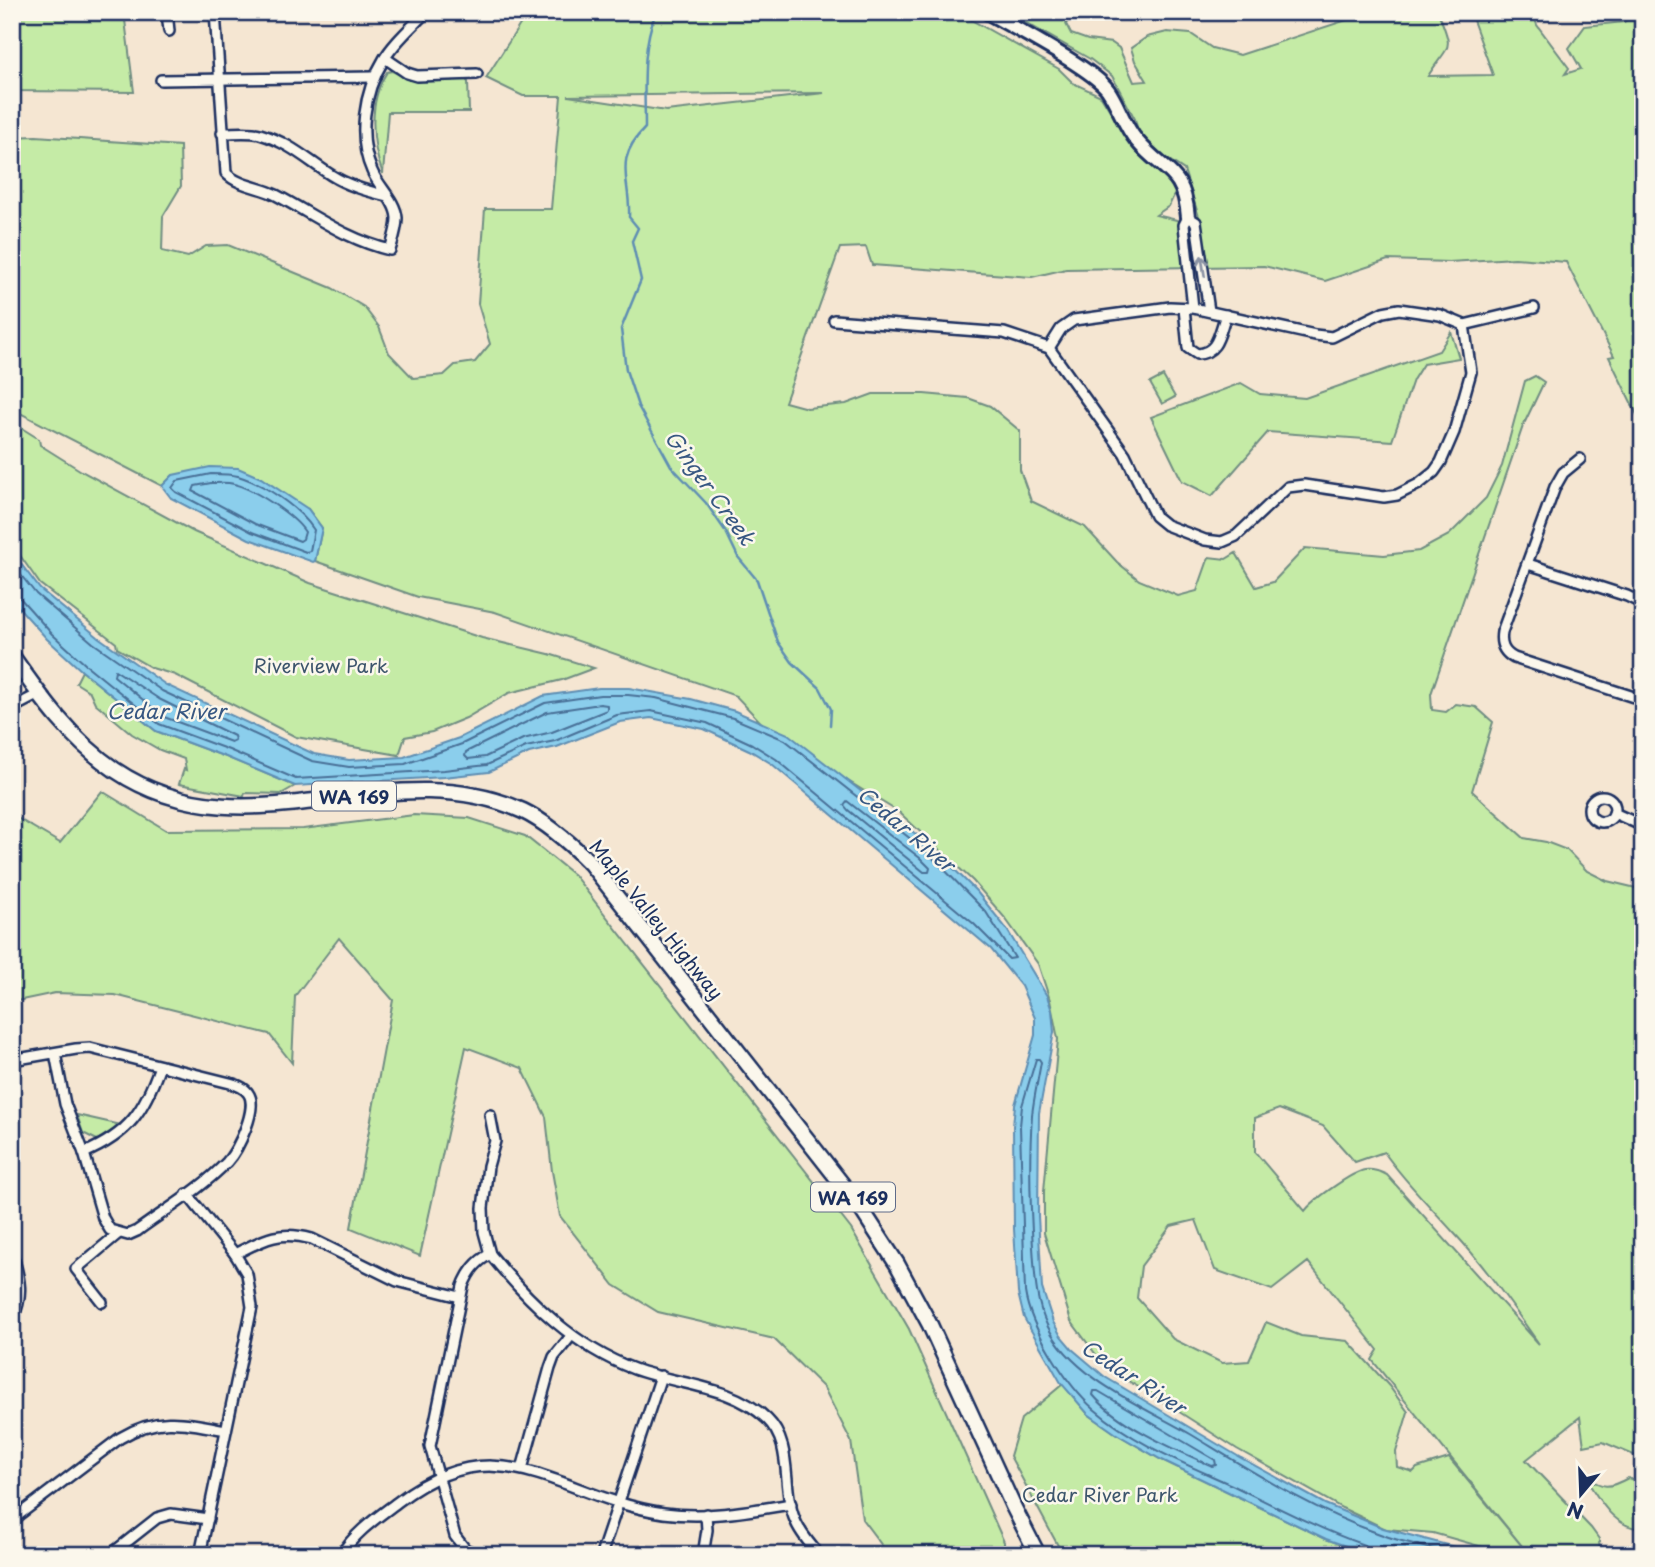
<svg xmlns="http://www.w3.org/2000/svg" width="1655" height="1567" font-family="'Playpen Sans',sans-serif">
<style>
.green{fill:#c5eba6;stroke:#708d82;stroke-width:2;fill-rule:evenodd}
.water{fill:#8bceec;stroke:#5e8eb3;stroke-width:2}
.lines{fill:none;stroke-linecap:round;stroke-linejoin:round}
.shore{stroke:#486f97;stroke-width:2}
.stream{stroke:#5e8eb3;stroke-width:2.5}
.street-casing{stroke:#1b2f5e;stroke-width:14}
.secondary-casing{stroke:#1b2f5e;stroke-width:18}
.primary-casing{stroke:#1b2f5e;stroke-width:19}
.street{stroke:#fbf7ec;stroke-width:9}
.secondary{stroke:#fbf7ec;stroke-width:12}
.primary{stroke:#fbf7ec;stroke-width:14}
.oneway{stroke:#8b93a5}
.labels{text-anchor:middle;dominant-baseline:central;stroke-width:5;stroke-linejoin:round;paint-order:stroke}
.shield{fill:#fbf7ec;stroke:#5e6b89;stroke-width:2}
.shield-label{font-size:18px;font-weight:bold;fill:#1b2f5e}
.park-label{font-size:19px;fill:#3d556c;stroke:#fbf7ec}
.street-label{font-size:19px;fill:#1b2f5e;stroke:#fbf7ec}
.water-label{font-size:21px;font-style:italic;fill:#375782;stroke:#fbf7ec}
</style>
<rect width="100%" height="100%" fill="#f5e6d2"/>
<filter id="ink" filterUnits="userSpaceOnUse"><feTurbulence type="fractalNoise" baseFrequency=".0143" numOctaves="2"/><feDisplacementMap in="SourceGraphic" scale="14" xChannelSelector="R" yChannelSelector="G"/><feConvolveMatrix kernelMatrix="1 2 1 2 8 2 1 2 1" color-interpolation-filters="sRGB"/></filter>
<g filter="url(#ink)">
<g class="green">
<polygon points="12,12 124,12 134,92 12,91"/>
<path d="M528,12H957L1059,69L1073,83L1101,96L1135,151L1168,178L1176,191L1169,206L1156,215L1202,226L1184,170L1154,150L1139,135L1135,119L1112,76L1090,59L1007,12H1073L1066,24L1071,34L1088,40L1112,43L1119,48L1134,82L1147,81L1135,61L1131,48L1147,37L1167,32L1191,34L1212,48L1240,55L1371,12H1438C1455,53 1449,43 1428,76L1493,75L1470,12H1533L1537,25L1569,68L1565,74L1581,69L1569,48L1585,26L1624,22L1636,12H1643V427L1609,357L1614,356L1566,262L1515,258L1449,262L1388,260L1325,281L1264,266L1066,269L1032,277L872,265L866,247L840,248L785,402L807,408L846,404L873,394H924L968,398L990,406L1020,431V470L1031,501L1085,527L1117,562L1139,580L1178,596L1197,591L1209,557L1226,559L1236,553L1256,587L1273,582L1305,548L1384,555L1419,551L1449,535L1486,498L1502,466L1525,381L1535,376L1544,382L1523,426L1431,694L1432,710L1446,712L1456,704L1476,707L1493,722L1472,791L1524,838L1546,842L1567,850L1587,871L1607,881L1636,888L1643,893V1459L1603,1442L1584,1446L1580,1417L1526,1460L1591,1528L1599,1539L1600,1555H1497L1486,1548L1433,1533L1386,1529L1342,1508L1237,1449L1159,1399L1106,1368L1071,1321L1044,1233V1191L1058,1039L1050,1000L1038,964L1005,918L973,881L900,813L773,735L736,696L495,612L418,597L315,561L322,528L308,509L173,475L162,486L12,409V137L36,136L180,146L181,186L163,216L162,251L188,257L206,246L228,245L332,288L364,307L379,327L389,353L413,378L444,375L455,365L475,362L490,344L478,304L485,209H551L561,96H523L486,78ZM824,93L666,111L568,96L823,93ZM1279,1109L1323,1126L1355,1162L1384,1152C1405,1182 1430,1206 1454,1233C1486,1267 1512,1306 1539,1344L1387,1175C1381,1172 1373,1169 1365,1170C1352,1172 1313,1200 1305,1211L1255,1152V1118ZM1196,1220L1215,1270L1272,1290L1308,1262L1378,1350L1372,1360L1522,1546L1449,1458L1417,1468L1413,1472L1397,1467L1396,1452L1408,1412L1389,1386L1348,1341L1301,1336L1266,1322L1249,1361L1222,1363L1173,1339L1137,1298L1141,1266L1171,1226Z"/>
<path d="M392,71L409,79H465L468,82L469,112H388L383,174C371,144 368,101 387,72Z"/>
<polygon points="1451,332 1459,358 1423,364 1413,380 1392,441 1268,432 1212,496 1182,481 1151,417 1241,383 1260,394 1305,398 1439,351"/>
<polygon points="1163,376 1175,397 1162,404 1150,383"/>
<polygon points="12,422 39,439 40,445 83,472 194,532 310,583 482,638 549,654 594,668 562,680 509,693 466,718 432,732 405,737 399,755 296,737 175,675 152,668 117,648 116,643 40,584 12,544"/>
<polygon points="82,671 156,731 226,757 295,786 281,794 245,793 244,796 179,784 184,769 186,770 184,759 160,750 132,734 95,703 90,692 76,683"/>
<polygon points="102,791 166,830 303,829 414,815 469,818 525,836 574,875 851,1229 909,1329 1004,1542 1004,1555 889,1555 862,1519 851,1441 824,1388 774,1339 658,1312 614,1285 560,1216 552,1171 546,1117 522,1068 466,1047 420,1256 351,1228 393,1000 339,938 295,996 292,1063 269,1034 115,995 55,993 12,1002 12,815 60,843"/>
<polygon points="77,1115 121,1125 97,1140 83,1133"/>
<polygon points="1063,1384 1088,1414 1115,1433 1160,1459 1326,1539 1371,1555 1063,1555 1010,1456 1021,1419"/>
<path d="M1585,1477C1604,1488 1608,1489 1628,1478L1643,1484V1529C1614,1528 1599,1500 1585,1477Z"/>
</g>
<g class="water">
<polygon points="210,467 238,468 261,478 308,509 322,528 315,561 313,562 249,539 171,498 162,486 173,475"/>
<polygon points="12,552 40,589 98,637 166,685 314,754 349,760 404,757 459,738 543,696 599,688 629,688 691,699 735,711 788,734 931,846 977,892 1006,928 1047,996 1052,1011 1054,1032 1039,1113 1038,1216 1042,1288 1053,1322 1061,1336 1072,1349 1105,1377 1241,1458 1325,1504 1383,1528 1462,1549 1475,1555 1371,1555 1326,1539 1160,1459 1115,1433 1088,1414 1061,1383 1024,1318 1018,1293 1014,1229 1013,1126 1015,1105 1035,1035 1035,1018 1021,986 991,949 772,764 749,750 704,729 651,718 620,722 557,747 529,753 489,772 444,777 295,786 226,757 156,731 82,671 47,639 12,600"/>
</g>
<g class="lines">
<g class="shore">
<path d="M211,474C220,474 230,474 238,476C264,484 300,508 314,530L310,551L306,552L252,532L176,492L172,488L177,481Z"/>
<path d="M211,483C218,483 227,482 234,484C254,489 294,515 305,532L303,539L300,541L255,524L193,491L195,486Z"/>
<polyline points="12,564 36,594 93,643 162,691 312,761 349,767 405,764 462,744 545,703 600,695 628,695 656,698 733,718 785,740 926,851 986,912 1015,958 1009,959 974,924 776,759 752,744 707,723 651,711 617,715 555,741 526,747 487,765 444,770 296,779 229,750 159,724 86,665 52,634 20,598 12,596"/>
<polygon points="115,670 159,699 234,736 235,740 231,742 164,717 114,676"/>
<polygon points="600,704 607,705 607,710 552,732 523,739 485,757 468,759 465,756 466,752 547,712"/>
<polygon points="847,801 920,858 930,868 929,872 924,872 848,810 844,805"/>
<path d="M1094,1391H1098L1215,1460L1216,1465L1212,1466C1176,1450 1118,1425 1093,1395Z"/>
<path d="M1369,1555L1368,1549L1364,1545C1319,1529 1277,1507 1234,1486C1186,1464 1134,1444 1094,1409C1067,1386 1030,1327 1025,1292L1020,1126L1022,1106L1036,1059H1039L1041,1062C1038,1080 1034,1097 1032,1115C1029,1158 1030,1203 1033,1247C1035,1274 1035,1300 1047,1325C1072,1378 1144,1407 1192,1435C1253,1472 1312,1510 1380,1534C1404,1543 1431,1548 1457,1555"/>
</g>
<path class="stream" d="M656,12C641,49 645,89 645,128C612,161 631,179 629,217L638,228L632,241L641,280L621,329L626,370L638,406L671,466L706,503L726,532L738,557L757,580L778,642L792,662L820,688L831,709L830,725"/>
<defs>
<g id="street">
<polyline points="167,12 169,31"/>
<path d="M215,12L226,173C238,186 261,187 276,195C314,215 347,240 390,250C393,240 397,229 397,218C396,201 378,186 372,171C357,137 364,92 383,61C393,43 412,27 426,12"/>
<polyline points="385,58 407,73 417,76 477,74"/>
<polyline points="161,80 375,77"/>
<path d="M222,133C234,133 249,131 260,134C290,143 306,159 331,175C348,186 368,191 387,196"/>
<path d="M1184,308L1188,348L1197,354C1219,353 1219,332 1226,315"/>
<polyline points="1193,308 1184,225 1188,217 1196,222 1209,311"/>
<polyline points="834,320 1004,333 1049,348 1125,454 1155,516 1166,525 1205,540 1222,542 1236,536 1288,487 1304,485 1384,497 1397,495 1419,484 1434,472 1441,462 1454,432 1471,372 1464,325"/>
<polyline points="1049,348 1061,329 1074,320 1170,307 1193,308 1315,335 1332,337 1383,312 1399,309 1440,315 1464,325 1534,308"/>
<path d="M1580,459L1563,473L1555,487L1502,632C1500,644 1503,652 1514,658L1643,700"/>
<polyline points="1528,564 1627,596 1643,604"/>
<polyline points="12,708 39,694"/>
<circle cx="1602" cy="809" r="13"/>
<polyline points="1614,813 1643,826"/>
<path d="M12,1060L76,1049L90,1048L230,1083C237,1085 244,1087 248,1093C259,1107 238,1150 227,1162C201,1189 167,1209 137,1231L128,1235L110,1230L103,1218L84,1153L65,1104L55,1053"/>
<path d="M84,1153C129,1134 144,1111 160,1066"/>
<polyline points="187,1194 235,1254 247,1274 252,1307 200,1555"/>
<path d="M12,1254C20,1278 24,1296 12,1320"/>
<path d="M235,1254C264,1239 279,1230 312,1239L397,1281L460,1297"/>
<path d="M490,1254C529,1302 575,1347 634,1369C677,1385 732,1385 767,1419C794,1445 781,1487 795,1520C800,1533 810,1544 819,1555"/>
<polyline points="102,1302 76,1269 119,1233"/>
<polyline points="522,1469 550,1368 554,1357 571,1336"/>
<path d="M12,1520L120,1438C158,1415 184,1422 226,1430"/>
<polyline points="110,1555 157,1518 171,1514 208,1519"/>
<path d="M341,1555C355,1532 378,1517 399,1501C502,1423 559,1498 664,1513C707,1519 749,1511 791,1504"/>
<path d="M478,1555L465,1549L455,1536L430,1446L463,1286C469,1271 476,1262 490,1254L484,1232L483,1208L488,1166L495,1141L490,1115"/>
<polyline points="601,1555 661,1376"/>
<polyline points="703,1555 707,1530 706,1514"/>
</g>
<path id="secondary" d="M987,12C1014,28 1092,68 1108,90C1119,106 1124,126 1137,141C1164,173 1184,169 1188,217"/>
<path id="primary" d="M12,656C42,699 71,740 115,770C247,859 387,749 523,811C548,823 570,843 590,863L860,1207L897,1264L930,1325L1013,1506L1038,1555"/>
</defs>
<use href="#street" class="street-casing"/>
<use href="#secondary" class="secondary-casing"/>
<use href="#primary" class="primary-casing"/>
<use href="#street" class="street"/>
<use href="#secondary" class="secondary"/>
<use href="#primary" class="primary"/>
</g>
<defs><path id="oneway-shaft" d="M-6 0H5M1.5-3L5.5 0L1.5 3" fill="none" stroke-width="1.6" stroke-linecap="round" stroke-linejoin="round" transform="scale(1.75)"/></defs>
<use class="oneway" href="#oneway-shaft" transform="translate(1203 266) rotate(-99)"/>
</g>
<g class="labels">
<g class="shield">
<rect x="312" y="781.5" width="84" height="29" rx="5"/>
<rect x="811" y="1182.5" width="84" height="29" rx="5"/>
</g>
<g class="shield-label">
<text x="354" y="796">WA 169</text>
<text x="853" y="1197">WA 169</text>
</g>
<g class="park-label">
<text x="321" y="665">Riverview Park</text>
<text x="1100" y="1494">Cedar River Park</text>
</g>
<g class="street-label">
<text transform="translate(657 919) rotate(51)">Maple Valley Highway</text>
</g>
<g class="water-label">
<text transform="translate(711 487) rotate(54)">Ginger Creek</text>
<text x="166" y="710">Cedar River</text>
<text transform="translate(907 828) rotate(40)">Cedar River</text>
<text transform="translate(1134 1376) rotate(33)">Cedar River</text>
</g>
</g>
<rect width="1655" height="1567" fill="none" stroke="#fbf7ec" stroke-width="42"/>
<rect x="21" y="21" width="1613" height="1525" fill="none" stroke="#1b2f5e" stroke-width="2.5" filter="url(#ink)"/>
<g transform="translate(1581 1494) rotate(199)" stroke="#fbf7ec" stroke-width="5" paint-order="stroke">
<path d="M0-5L12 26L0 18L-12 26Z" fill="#1b2f5e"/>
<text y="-10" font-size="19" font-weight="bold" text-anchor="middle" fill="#1b2f5e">N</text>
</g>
</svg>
